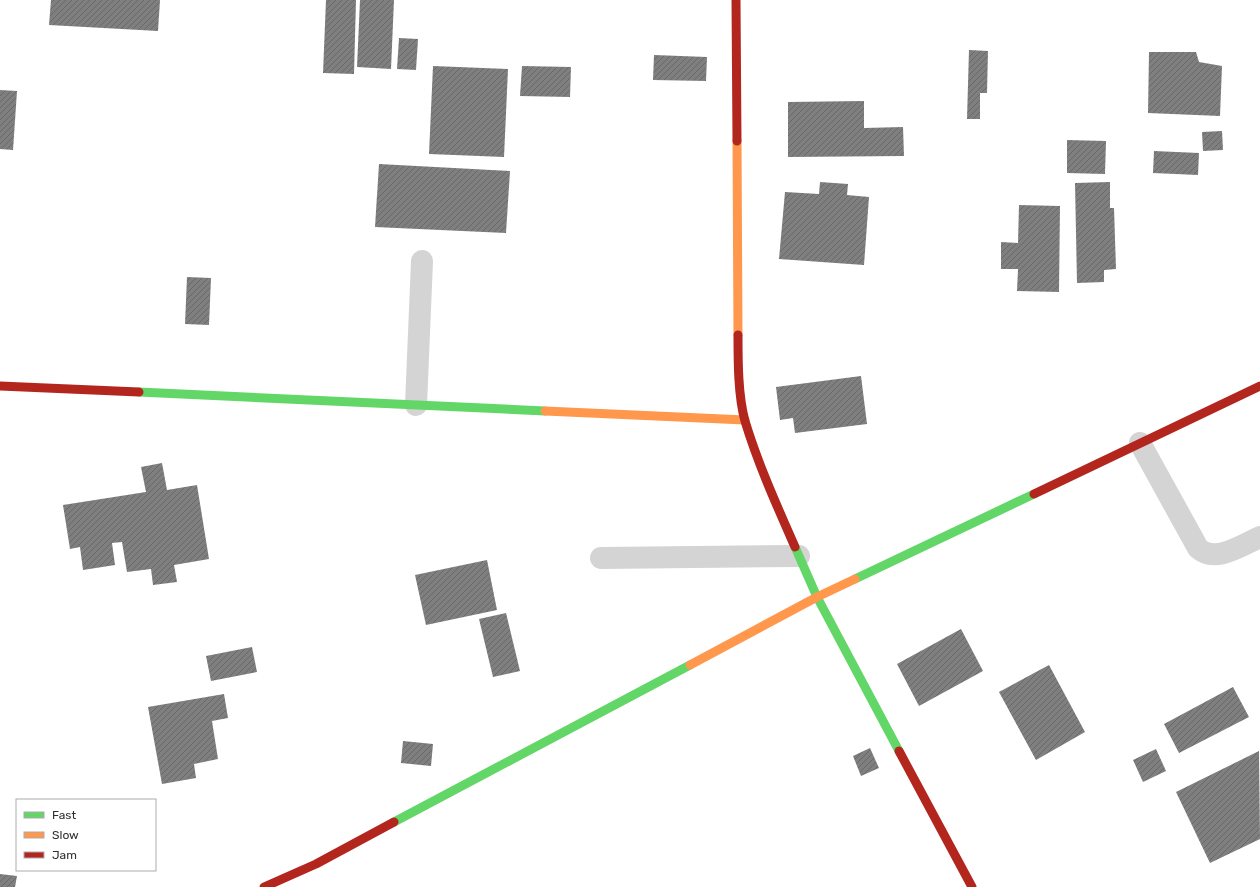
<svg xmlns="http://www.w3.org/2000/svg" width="1260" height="887" font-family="Rubik,sans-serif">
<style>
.building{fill:url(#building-hatch)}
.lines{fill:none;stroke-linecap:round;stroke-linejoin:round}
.street{stroke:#d4d4d4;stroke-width:22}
.fast{stroke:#63d668;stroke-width:9}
.slow{stroke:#ff974d;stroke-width:9}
.jam{stroke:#b3261e;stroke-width:9}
</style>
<defs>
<pattern id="building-hatch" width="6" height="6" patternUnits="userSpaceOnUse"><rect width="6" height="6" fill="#7f7f7f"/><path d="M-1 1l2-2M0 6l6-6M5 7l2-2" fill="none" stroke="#686868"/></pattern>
</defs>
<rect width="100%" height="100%" fill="#fff"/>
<g class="building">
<polygon points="51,0 160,0 158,31 49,25"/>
<polygon points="326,0 356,0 354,74 323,73"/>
<polygon points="360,0 394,0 391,69 357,67"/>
<polygon points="399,38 418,39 416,70 397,69"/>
<polygon points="969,50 988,51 987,93 980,93 980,119 967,119"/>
<polygon points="1149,52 1196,52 1199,62 1222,66 1220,116 1148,113"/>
<polygon points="654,55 707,57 706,81 653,80"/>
<polygon points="433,66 508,69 504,157 429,154"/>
<polygon points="522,66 571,67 570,97 520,96"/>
<polygon points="0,90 17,91 13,150 0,149"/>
<polygon points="864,101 864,128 903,127 904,156 788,157 788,102"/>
<polygon points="1222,131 1223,150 1203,151 1202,132"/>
<polygon points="1067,140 1106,141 1105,174 1067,173"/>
<polygon points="1154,151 1199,153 1198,175 1153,173"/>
<polygon points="379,164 510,171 506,233 375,227"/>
<polygon points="820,182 848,184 847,195 869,197 864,265 779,259 785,192 819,194"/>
<polygon points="1110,182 1110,208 1114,208 1116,269 1104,270 1104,282 1077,283 1075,183"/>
<polygon points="1019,205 1060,206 1059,292 1017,291 1018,269 1001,269 1001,242 1018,243"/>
<polygon points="187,277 211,278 209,325 185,324"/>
<polygon points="861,376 867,424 795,433 793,418 780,420 776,387"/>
<polygon points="162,463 167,490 197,485 209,559 174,565 177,582 153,585 151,569 127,572 122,542 112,543 115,565 83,570 80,547 70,549 63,505 146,492 141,467"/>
<polygon points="487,560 497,610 426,625 415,575"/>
<polygon points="506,613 520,671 493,677 479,619"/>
<polygon points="961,629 983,671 919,706 897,664"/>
<polygon points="252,647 257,672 211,681 206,656"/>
<polygon points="1049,665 1085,732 1036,760 999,692"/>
<polygon points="1233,687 1249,717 1179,753 1164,724"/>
<polygon points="224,694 228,718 212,721 218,759 194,764 196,778 162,784 148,707"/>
<polygon points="403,741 433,744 431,766 401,763"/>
<polygon points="870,748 879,768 861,776 853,756"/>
<polygon points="1156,749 1166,771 1143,782 1133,760"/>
<polygon points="1259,751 1260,839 1210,863 1176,792"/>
<polygon points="0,874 17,876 15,887 0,887"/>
</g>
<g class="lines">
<g class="street">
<polyline points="416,405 422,261"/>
<path d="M1140,443L1198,548C1215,564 1242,545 1260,537"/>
<polyline points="601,558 799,556"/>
</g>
<g class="fast">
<polyline points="139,392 545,411"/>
<polyline points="795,547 817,597 899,751"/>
<polyline points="855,579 1034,494"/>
<polyline points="394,822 690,665"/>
</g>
<g class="slow">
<polyline points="737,141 738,335"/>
<polyline points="545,411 745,420"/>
<polyline points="690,665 817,597 855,579"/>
</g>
<g class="jam">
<polyline points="736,0 737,141"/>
<path d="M738,335C738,361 738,396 745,421C758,464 777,506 795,547"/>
<polyline points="0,386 139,392"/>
<polyline points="1034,494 1260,386"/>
<polyline points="899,751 972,887"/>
<polyline points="264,887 316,864 394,822"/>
</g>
</g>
<rect x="16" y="799" width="140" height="72" fill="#ffffff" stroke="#acacac"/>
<rect x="24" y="812" width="20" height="6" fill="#63d668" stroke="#acacac"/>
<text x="52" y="819" font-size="12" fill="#2f2f2f">Fast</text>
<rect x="24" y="832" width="20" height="6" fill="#ff974d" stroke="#acacac"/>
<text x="52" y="839" font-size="12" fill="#2f2f2f">Slow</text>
<rect x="24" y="852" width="20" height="6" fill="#b3261e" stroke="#acacac"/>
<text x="52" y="859" font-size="12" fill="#2f2f2f">Jam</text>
</svg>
